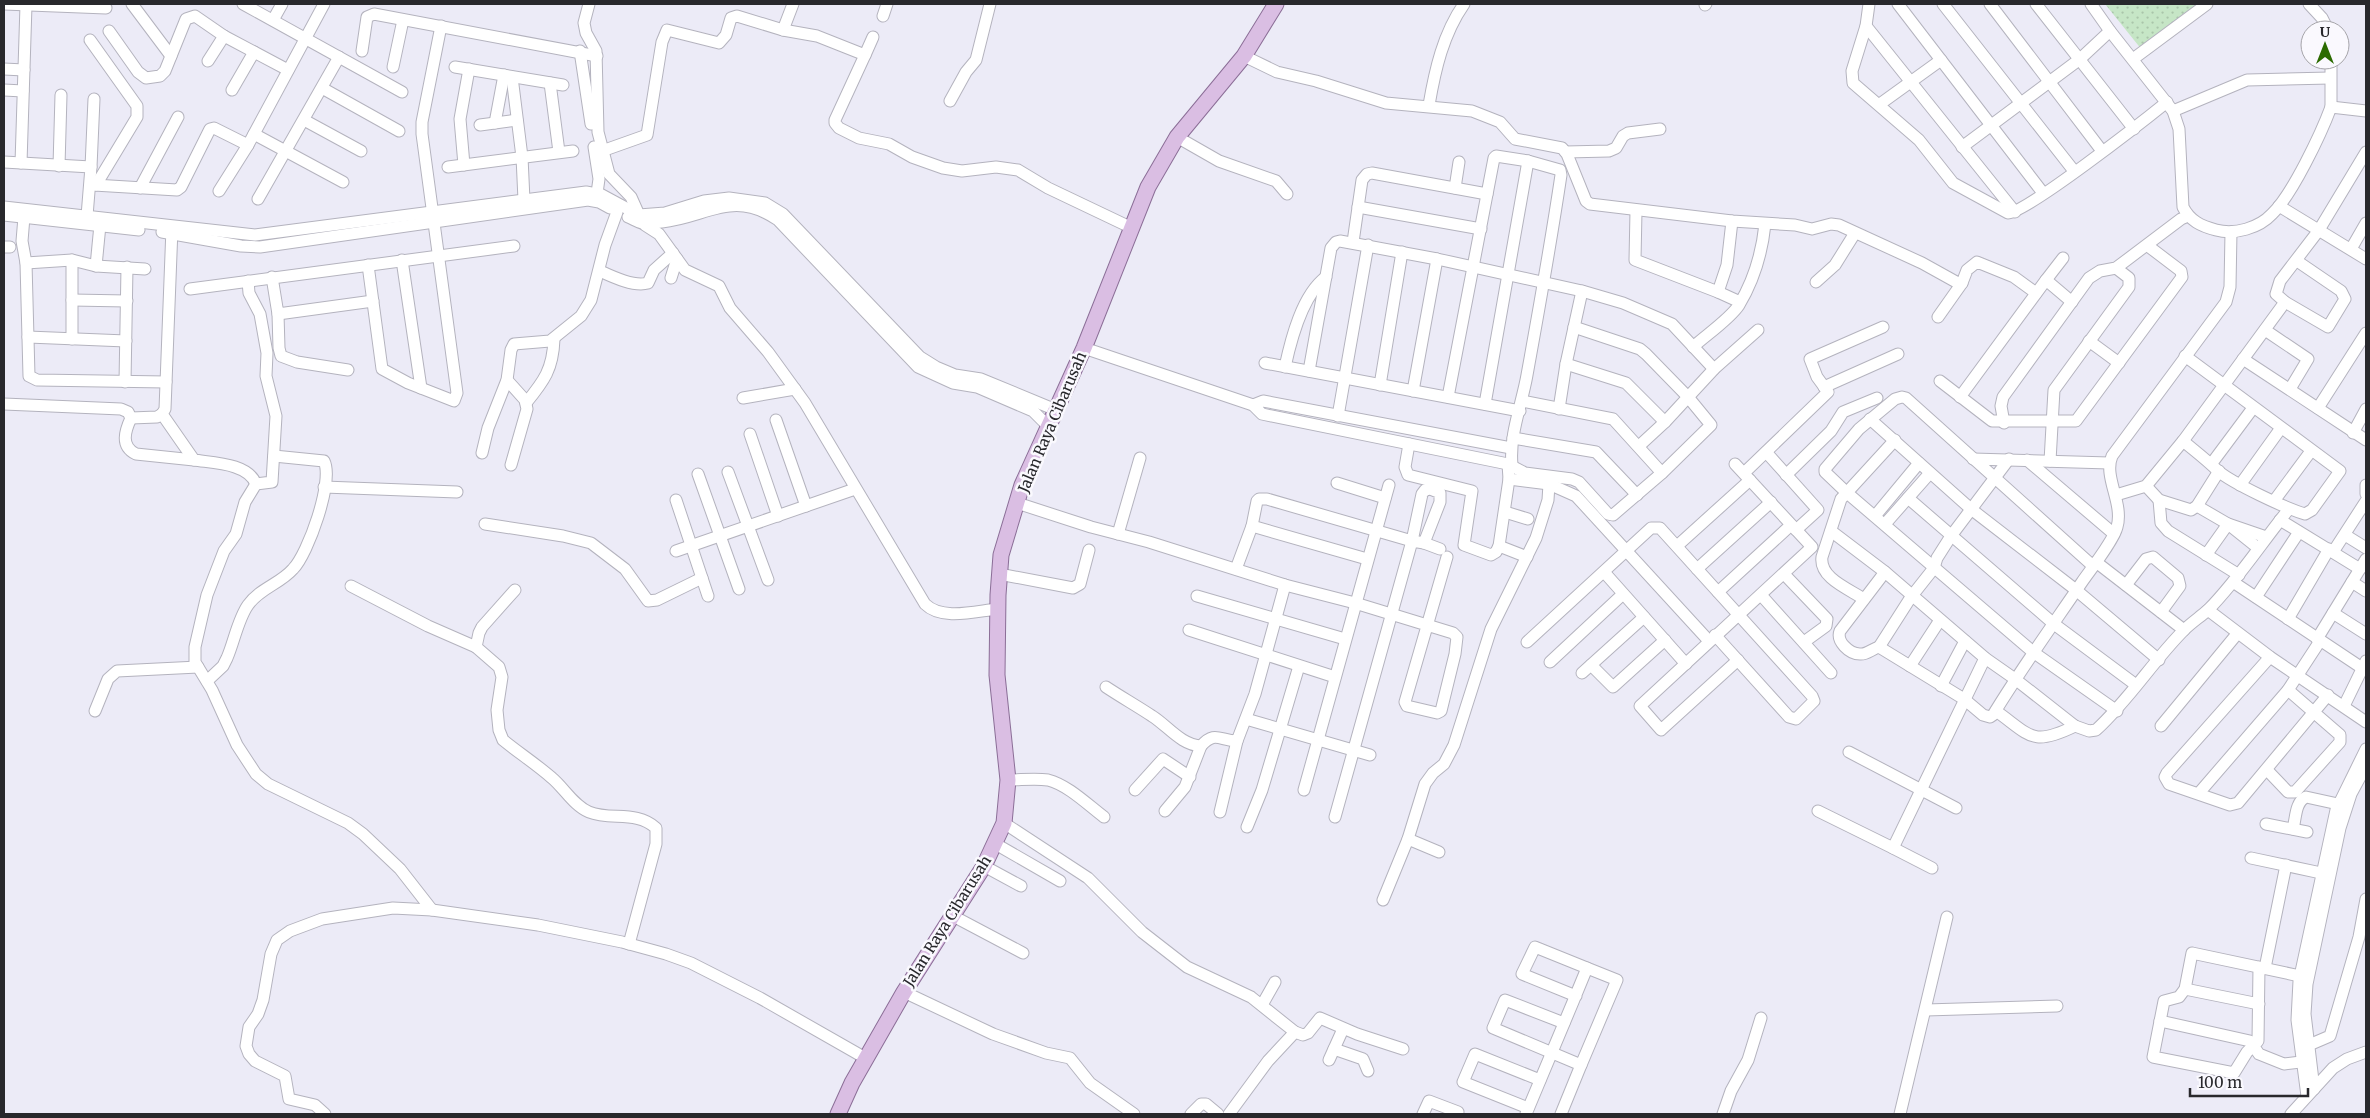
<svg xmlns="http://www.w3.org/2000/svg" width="2370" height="1118" font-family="Merriweather,serif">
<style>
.grass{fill:url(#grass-dots)}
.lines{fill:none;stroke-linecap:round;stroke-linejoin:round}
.minor-casing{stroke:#b4b3be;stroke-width:13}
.major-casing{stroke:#8b6e97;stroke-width:17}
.minor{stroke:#fff;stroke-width:11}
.major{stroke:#dabee3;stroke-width:15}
.labels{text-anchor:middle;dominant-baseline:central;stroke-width:5;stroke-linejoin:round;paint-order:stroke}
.street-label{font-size:15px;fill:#28282c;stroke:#faf9fe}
</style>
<defs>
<pattern id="grass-dots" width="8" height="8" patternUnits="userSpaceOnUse" patternTransform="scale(1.25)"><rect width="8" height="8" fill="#c6e6c6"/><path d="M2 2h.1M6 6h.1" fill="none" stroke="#aac5aa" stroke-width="1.8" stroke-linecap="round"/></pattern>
</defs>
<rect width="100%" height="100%" fill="#ecebf7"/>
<polygon class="grass" points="2105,4 2200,4 2142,50"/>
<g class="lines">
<defs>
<g id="minor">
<polyline points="4,4 106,8"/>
<polyline points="132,4 171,56"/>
<polyline points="243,4 402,92"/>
<path d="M589,4L584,23L586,33L596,51L598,132L609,174L631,197L639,215L645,225L659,234L685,270L719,286L730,308L768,352L805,403L925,604C942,621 976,611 997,609"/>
<path d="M1869,4L1866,26L1852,71L1853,83L1919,140L1953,183L2008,213C2026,213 2146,119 2167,102"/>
<polyline points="1898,4 2043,193"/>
<polyline points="1943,4 2074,171"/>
<polyline points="1990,4 2102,151"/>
<polyline points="2036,4 2134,129"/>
<path d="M2091,4L2110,31L2173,111L2179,129L2183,207C2190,221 2201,226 2216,230C2235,235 2259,228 2272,214C2292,195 2321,134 2331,107L2366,111"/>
<polyline points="2309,4 2322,18 2328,30"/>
<polyline points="1705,5 1706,4"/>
<polyline points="883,16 887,4"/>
<polyline points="273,20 282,4"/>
<polyline points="1866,26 2015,212"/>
<polyline points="783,30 793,4"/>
<polyline points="109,31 138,72 146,78 160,76 165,71 186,19 195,16 224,36 288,70"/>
<polyline points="90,40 137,106 137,117 96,185"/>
<polyline points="362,51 367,17 374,14 597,56"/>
<polyline points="580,51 591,124"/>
<polyline points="865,55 873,37"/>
<polyline points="1244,56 1277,72 1316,81 1386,103 1472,111 1500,122 1515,139 1562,148 1567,154 1586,201 1590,204 1732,221 1795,225 1812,229 1831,224 1839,225 1922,263 1958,283 1962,283 1967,270 1977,262 2014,277 2036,293"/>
<polyline points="2133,59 2207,4"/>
<polyline points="2331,60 2331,107"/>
<polyline points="208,61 224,36"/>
<polyline points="393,67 403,20"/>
<polyline points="455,67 563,85"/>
<polyline points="4,69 24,70"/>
<polyline points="512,77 522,157 524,200"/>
<polyline points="550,83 559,152"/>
<polyline points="322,88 399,131"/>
<polyline points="4,90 23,91"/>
<polyline points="232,90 254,52"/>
<polyline points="950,101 966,72 976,60 990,4"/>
<polyline points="1880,104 1941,60"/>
<path d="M1429,105C1435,70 1443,34 1464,4"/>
<polyline points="2173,111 2247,80 2330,78"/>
<polyline points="304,120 361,151"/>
<polyline points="495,123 504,75"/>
<polyline points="480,125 517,120"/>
<polyline points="254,134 343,182"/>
<polyline points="1177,137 1219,161 1276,181 1287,194"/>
<polyline points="594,147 599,179 597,193"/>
<polyline points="1962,147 2080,59 2110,31"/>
<polyline points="602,151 647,135 662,42 667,30 719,43 726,35 731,18 737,16 783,30 817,36 865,55 835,120 835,123 839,128 859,138 889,144 912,157 943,168 962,171 996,167 1018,170 1048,188 1132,228"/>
<polyline points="1566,152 1609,151 1616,148 1623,136 1628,133 1660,129"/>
<polyline points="4,162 91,167 87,216"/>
<polyline points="21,163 26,5"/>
<polyline points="464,165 460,119 469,69"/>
<polyline points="59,166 61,95"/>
<polyline points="91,167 94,99"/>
<polyline points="448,167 573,151"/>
<polyline points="94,185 177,190 181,187 210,129 214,128 248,145"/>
<polyline points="140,188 178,117"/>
<polyline points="1455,188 1459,162"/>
<polyline points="219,191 248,145 324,4"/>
<polyline points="258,199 339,57"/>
<polyline points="2279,206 2366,259"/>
<polyline points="4,207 255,235 586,192 602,195 639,215 665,213 704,201 729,198 765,203 783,214 920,357 936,367 955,375 981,379 1056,410"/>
<polyline points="1358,207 1481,229"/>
<polyline points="1636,211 1635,260 1718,292 1727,265 1732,221"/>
<polyline points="4,215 139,230"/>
<polyline points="24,217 22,241 26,263 29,376 37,380 166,382"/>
<path d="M628,217C633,219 641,224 646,224C651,225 657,222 662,222C707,217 733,189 778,220L918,367L953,383L977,387L1033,411L1048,426"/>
<path d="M172,228L165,409L162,414L194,460C213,463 248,463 256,484"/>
<polyline points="162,232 241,246 260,247 588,200 599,202 610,208"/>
<polyline points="1353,242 1362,180 1367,174 1372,173 1487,194"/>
<polyline points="4,247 10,247"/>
<polyline points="2351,249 2366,223"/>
<polyline points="402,260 421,388"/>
<polyline points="26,263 72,260 96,266 145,269"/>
<polyline points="368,265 382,369 408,383 454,401 457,393 422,134 422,122 441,26"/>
<polyline points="96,266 100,225"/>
<path d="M600,271C613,277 634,287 648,283L654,270L673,253"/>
<polyline points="272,277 278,314 373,301"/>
<polyline points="671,278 677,259"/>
<polyline points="2046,280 2063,258"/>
<polyline points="248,281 249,293 260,314 267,353 266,376 276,416 272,482 256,484 245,502 236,534 224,551 207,595 195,647 195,662 212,690 237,745 256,774 268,784 348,823 363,834 400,869 432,910"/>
<polyline points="1816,282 1835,265 1855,233"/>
<polyline points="190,289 514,246"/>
<polyline points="1718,292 1740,302"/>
<polyline points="72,300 127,301"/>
<polyline points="2285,302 2328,327 2345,299 2341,291 2297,261"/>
<polyline points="278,314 279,348 281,356 297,362 348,370"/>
<polyline points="1938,317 1962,283"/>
<polyline points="2265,330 2308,359 2290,389"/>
<polyline points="28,337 126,341"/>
<polyline points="72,339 72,260"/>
<polyline points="2089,341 2119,363"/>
<path d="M1693,347C1706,335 1730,319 1739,305C1754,280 1762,253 1765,224"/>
<polyline points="1084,348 1253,405 1262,414 1508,464 1525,473 1572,479 1579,482 1608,514 1613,515 1662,473 1711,425 1688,397 1646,354 1640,349 1574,327"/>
<polyline points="2243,359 2366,440"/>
<polyline points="1265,363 1520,411"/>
<polyline points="1566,364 1626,383 1665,422"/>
<path d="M1285,367C1291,339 1302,295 1326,277"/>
<polyline points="1309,371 1331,248 1336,242 1340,241 1437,259 1582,291 1623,303 1672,324 1714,369"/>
<polyline points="507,380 525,400 527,409 511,465"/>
<polyline points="1940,381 1992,421 2076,421 2182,277 2181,271 2148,246"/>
<polyline points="125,382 127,267"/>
<polyline points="1380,385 1402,252"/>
<polyline points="1824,387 1898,354"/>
<polyline points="1413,391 1437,259"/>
<path d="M1448,397L1494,158L1496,156L1528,161L1560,170L1561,175C1551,242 1539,309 1527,375C1522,404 1509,435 1512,465"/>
<polyline points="1960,397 2046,280 2072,302"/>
<polyline points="743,398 795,389"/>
<polyline points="1522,401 1613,419 1662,473"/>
<path d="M526,403C544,381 553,369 554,339"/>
<polyline points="4,404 121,409 128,412 131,418 157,417 162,414"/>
<polyline points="1485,404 1528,161"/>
<polyline points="1253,405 1263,401 1511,448"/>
<polyline points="2318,408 2366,333"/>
<polyline points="1559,409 1566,364 1582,291"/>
<polyline points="1338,416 1368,245"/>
<path d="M131,418C125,431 120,446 136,454L194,460"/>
<polyline points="1870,419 1971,509 2076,590 2159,660"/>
<polyline points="776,420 806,506"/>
<polyline points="2004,423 2001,406 2003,397 2089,278 2100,271 2116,268 2181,219 2188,216"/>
<polyline points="2353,433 2366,409"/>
<polyline points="750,434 778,516"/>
<polyline points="1513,438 1596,452 1637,495"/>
<path d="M2183,441C2195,451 2207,460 2218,471C2234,484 2285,508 2305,514L2312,510L2340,471L2185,356"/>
<polyline points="1409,444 1405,467 1408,475 1472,491 1464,545 1491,555 1496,552 1499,546 1509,479"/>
<polyline points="1639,446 1665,422 1714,369 1758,330"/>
<polyline points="1766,452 1818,510 1796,530"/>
<polyline points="482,453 488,428 507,380 511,350 514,344 550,341 581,316 591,300 605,245 617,212"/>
<polyline points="1973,459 2109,463"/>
<polyline points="2027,460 2114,534"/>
<polyline points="2050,461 2054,390 2129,287 2129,278 2116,268"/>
<polyline points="2212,463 2253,408"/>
<polyline points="1508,464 1509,479 1549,484 1576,496 1709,641"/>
<polyline points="1735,464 1812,547 1640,706 1661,730 1738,660"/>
<polyline points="728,472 768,580"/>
<polyline points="1744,473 1828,392 1817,377 1810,359 1883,327"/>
<polyline points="698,474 739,589"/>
<polyline points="1786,475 1831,431 1843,412 1877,398"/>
<polyline points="1337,483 1385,498"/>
<polyline points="2240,485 2281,428"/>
<polyline points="2366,485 2366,494"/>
<polyline points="2146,486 2159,500 2191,510 2197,506 2219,471"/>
<polyline points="324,487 457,492"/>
<polyline points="2116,495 2146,486 2183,441 2285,302 2276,294 2280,281 2319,230 2366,152"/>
<polyline points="1908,498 2054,624 2136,685"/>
<polyline points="676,500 708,596"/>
<polyline points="2159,500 2161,523 2168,531 2239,575"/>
<polyline points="2274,501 2311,451"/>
<polyline points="1017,503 1091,527 1149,542 1285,585 1355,603 1453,633 1457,637 1455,654 1441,711 1437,713 1407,706 1405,702 1447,557"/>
<polyline points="2197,506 2228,524 2258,548"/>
<polyline points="1505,512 1528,519"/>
<polyline points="1875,516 1919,463"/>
<polyline points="2280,520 2360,569"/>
<polyline points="485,524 563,536 591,543 625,569 648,601 657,600 702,578"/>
<polyline points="1885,524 1930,473"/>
<polyline points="1252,526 1367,559"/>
<path d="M1831,531L1885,572L1985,658L2015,679L2075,726L2089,731L2096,730C2129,700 2153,661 2184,630C2191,623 2200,617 2208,610C2238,580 2262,542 2289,509"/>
<polyline points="1118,534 1140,458"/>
<polyline points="2345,535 2366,548"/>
<polyline points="1424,543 1440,549"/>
<polyline points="1499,546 1527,557"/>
<polyline points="1677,546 1750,480"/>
<polyline points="676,551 855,489"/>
<polyline points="2333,552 2366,501"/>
<polyline points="2206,555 2228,524 2266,537"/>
<polyline points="2096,562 2184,630"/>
<polyline points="2093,566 1906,398 1902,397 1895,399 1859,429 1825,469 1825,472 1846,492 2033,652 2117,711"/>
<polyline points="1236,569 1252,526 1257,501 1259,499 1267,499 1412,541 1424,543 1440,502 1440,493 1430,489 1425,490 1422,494 1412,541 1335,817"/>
<polyline points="1697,569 1771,502"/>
<polyline points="1604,572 1686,664"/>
<path d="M1885,572L1840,631C1836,641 1849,654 1860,654C1866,655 1872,649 1879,647L1964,699L1983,715L1990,717L1993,715C2021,669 2052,626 2082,582C2091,569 2114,540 2117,527C2124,503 2103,477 2112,456L2226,302L2230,287L2231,232"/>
<polyline points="999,574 1073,588 1080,584 1089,550"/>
<polyline points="1784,574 1827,619 1826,626 1804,642"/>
<polyline points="2233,582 2362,668"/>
<polyline points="2352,582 2366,591"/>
<polyline points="2126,585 2146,559 2153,557 2178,578 2180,586 2161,612"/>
<polyline points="351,586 428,626 476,647"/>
<path d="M515,590L482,627L479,633L476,647L499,667L502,677L497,710L499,730L503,740C519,753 536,764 552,778C564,788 574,806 589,812C611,821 636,810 656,828V844L629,944"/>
<polyline points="1718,592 1791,525"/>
<polyline points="1761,595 1831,673"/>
<polyline points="1197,596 1345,639"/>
<polyline points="2256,597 2299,532"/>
<path d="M1864,599C1849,589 1819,578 1822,557L1841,499L1895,440"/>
<polyline points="2208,610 2270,657 2366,722"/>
<polyline points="2333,613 2366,634"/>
<polyline points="2288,619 2329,549"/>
<polyline points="1189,630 1335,677"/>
<polyline points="2317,639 2366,559"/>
<polyline points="1527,642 1651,528 1660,528 1812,696 1814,701 1796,719 1789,717 1715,635"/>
<polyline points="1879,647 1911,597 1934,568 1937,558 1951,536 2009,459"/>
<polyline points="2270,657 2167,773 2165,777 2169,784 2230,805 2238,803 2328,695"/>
<polyline points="1550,662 1623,594"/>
<polyline points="1591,665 1613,687 1665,640"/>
<polyline points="1910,666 1940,620"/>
<polyline points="1582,673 1644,617"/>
<path d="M207,681L223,666L227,658C234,642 238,619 248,605C260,588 280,584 293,569C308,554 334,481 324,461L274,456"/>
<polyline points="1941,686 1965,641"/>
<path d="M1106,687C1121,697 1137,706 1152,716C1168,726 1181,745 1201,746C1215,730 1220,741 1237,741L1255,694L1285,585"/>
<polyline points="2344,706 2366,661"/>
<polyline points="95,711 108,679 117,671 198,667"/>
<path d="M1996,711C2031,736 2032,747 2075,726"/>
<polyline points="1246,719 1370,755"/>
<polyline points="2161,726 2237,634"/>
<polyline points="1849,752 1956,808"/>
<polyline points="2267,770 2288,792 2295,792 2340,742 2340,735 2288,690"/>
<path d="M1008,780C1021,780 1035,778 1048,780C1068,785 1088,805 1104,817"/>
<polyline points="1135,790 1163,759 1190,777"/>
<polyline points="1304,790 1389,485"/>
<polyline points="2199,793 2288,690 2320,641"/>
<polyline points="1165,811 1185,787 1201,746"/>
<polyline points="1818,811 1893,848 1985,658"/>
<polyline points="1220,812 1237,741"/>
<polyline points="1004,823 1088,878 1142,932 1187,967 1251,997 1295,1032 1303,1035 1308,1033 1320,1018 1357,1034 1403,1049"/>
<polyline points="2266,824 2307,832"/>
<polyline points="1247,827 1262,790 1299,666"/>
<path d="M2293,829C2296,818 2295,802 2306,797L2338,804"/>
<polyline points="1408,839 1439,852"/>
<polyline points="994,843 1060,881"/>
<polyline points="1893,848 1932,868"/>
<polyline points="2251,858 2321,873"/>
<polyline points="984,866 1021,886"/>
<polyline points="1383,900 1408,839 1425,784 1433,773 1444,764 1454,745 1491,629 1536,538 1548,500 1549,484"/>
<polyline points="953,916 1023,953"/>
<polyline points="2259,967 2258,1041 2247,1052 2234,1073 2153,1057 2164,1001 2179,997 2185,989 2192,953 2300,976"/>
<polyline points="2265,968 2286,865"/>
<polyline points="2185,989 2259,1004"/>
<polyline points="904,992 993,1034 1046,1053 1070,1058 1090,1083 1134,1114"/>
<polyline points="1262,1005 1275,982"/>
<polyline points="1926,1010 2057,1006"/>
<polyline points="2160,1021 2250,1041 2259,1054 2284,1064 2309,1061"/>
<polyline points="1564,1023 1505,1000 1493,1028 1581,1065 1617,980 1587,968"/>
<polyline points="2309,1045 2330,1036 2359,937 2366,899"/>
<polyline points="1334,1049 1363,1059 1368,1071"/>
<polyline points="1329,1060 1343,1029"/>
<polyline points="2314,1089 2305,1014 2307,984 2340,828 2351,794 2366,766"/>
<polyline points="2307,1096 2297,1020 2299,981 2336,810 2366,749"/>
<polyline points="1528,1108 1463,1082 1475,1054 1540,1080"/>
<polyline points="325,1114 315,1105 289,1099 285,1076 255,1061 249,1054 246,1046 249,1027 258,1014 263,1000 271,954 277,940 290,931 322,919 393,908 432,910 538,925 622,942 666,954 691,963 760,998 867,1059"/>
<polyline points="1191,1114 1201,1104 1206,1104 1218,1114"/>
<polyline points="1229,1114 1268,1061 1295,1032"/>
<polyline points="1423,1114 1429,1101 1458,1112 1457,1114"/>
<path d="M1526,1114C1546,1066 1567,1017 1587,968L1535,947L1522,974L1576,996"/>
<polyline points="1561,1114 1581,1065"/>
<polyline points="1723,1114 1731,1091 1748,1060 1761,1018"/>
<polyline points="1900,1114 1947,917"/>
<polyline points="2291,1114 2333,1068 2347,1059 2366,1052"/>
</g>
<polyline id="major" points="838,1114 852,1083 904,992 984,866 1004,823 1008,780 997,675 998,595 1001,555 1022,485 1084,348 1148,187 1177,137 1244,56 1276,4"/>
</defs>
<use href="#minor" class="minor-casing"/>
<use href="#major" class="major-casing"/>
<use href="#minor" class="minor"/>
<use href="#major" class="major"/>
</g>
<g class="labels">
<g class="street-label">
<text transform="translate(1052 422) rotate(-67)">Jalan Raya Cibarusah</text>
<text transform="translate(947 921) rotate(-58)">Jalan Raya Cibarusah</text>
</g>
</g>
<rect width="2370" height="1118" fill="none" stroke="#28282c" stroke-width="10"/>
<g transform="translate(2325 45)"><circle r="24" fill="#faf9fe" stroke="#a6a5aa"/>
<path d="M0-4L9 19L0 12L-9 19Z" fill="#2b6b00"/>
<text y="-8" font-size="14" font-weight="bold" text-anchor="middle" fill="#28282c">U</text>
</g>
<path d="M2190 1088v8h118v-8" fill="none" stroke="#28282c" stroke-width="2.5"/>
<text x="2198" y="1088" font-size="15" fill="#28282c" stroke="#faf9fe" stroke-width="4" paint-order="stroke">100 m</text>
</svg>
